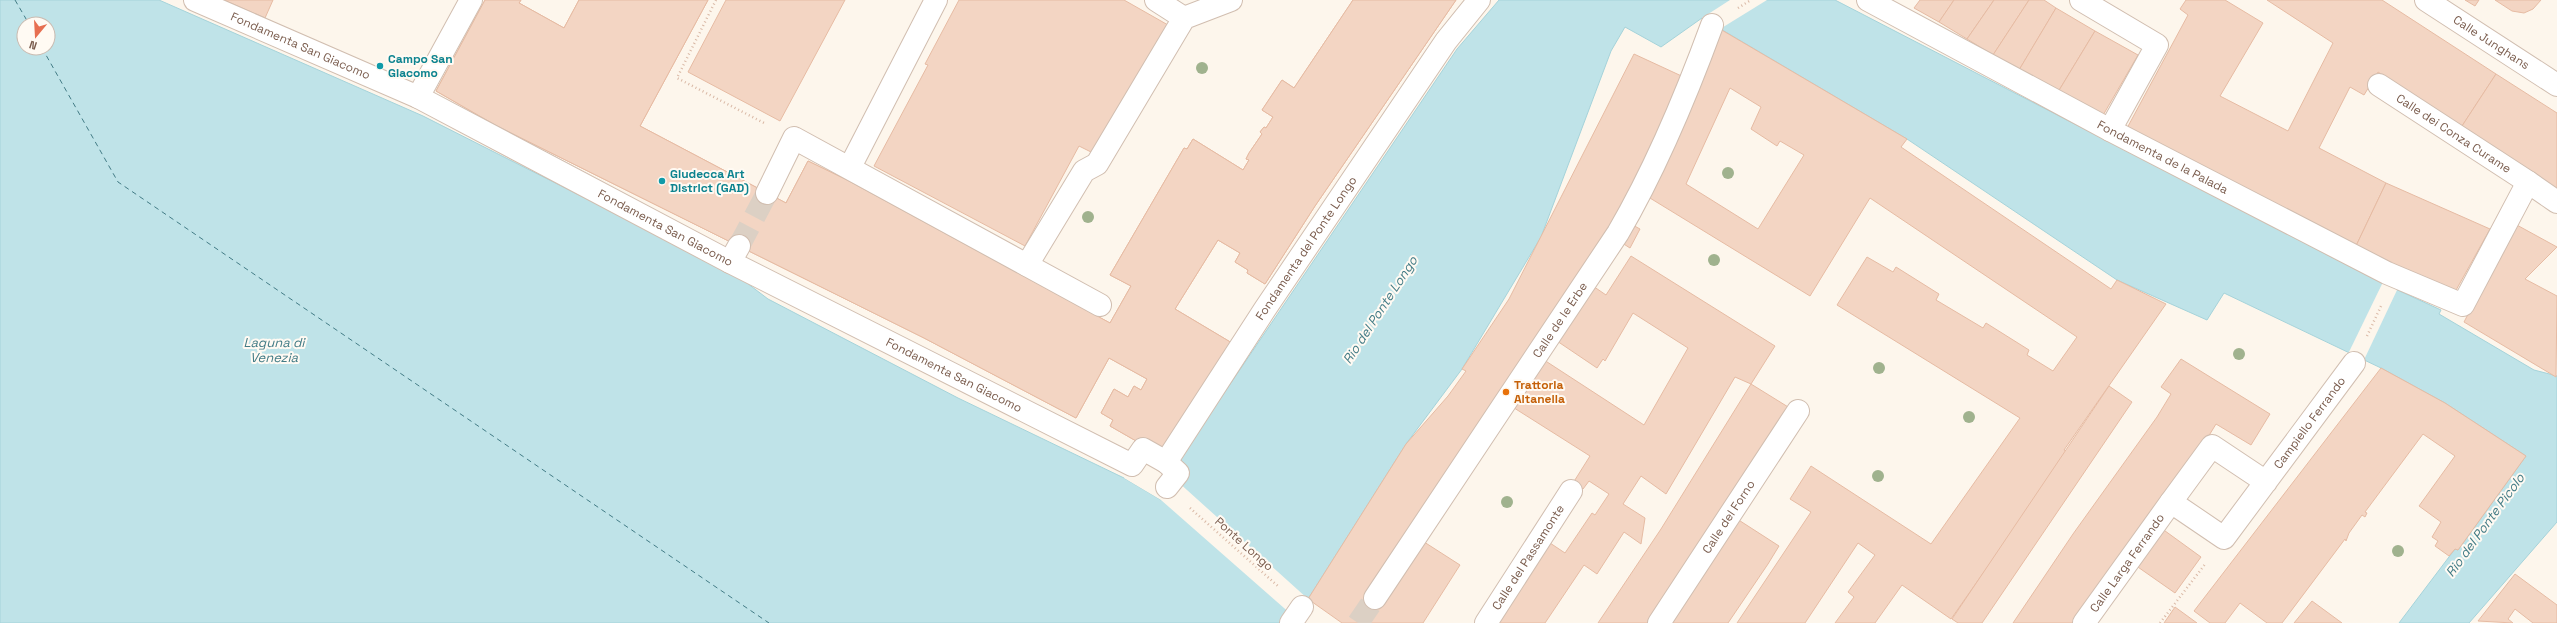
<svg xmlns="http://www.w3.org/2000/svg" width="2557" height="623" font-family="'Space Grotesk',sans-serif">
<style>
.water{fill:#bfe3e8;stroke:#a5d3da;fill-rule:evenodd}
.pier{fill:#fdf6ec}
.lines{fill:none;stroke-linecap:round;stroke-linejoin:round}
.ferry{stroke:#437c86;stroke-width:1;stroke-dasharray:5 4;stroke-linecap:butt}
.building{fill:#f3d5c3;stroke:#e6bba3;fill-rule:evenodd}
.minor-tunnel{stroke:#dcd0c4;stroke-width:22;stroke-dasharray:22 11;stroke-linecap:butt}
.minor-casing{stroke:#d1beb0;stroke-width:24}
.path{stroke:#d9b8a5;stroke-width:2.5;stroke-dasharray:1 3;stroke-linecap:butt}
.minor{stroke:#fff;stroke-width:22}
.tree{fill:#a0b28e}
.culture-dot{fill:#0f9aa8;stroke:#fffaf3;stroke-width:1.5}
.food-dot{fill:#e8710a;stroke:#fffaf3;stroke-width:1.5}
.labels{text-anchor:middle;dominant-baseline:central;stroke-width:4;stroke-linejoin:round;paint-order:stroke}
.street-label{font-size:12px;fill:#7a5c4d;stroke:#fffaf3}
.culture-label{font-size:12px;font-weight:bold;fill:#0d838f;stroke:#fffaf3;text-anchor:start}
.food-label{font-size:12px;font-weight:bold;fill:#c56008;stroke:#fffaf3;text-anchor:start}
.water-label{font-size:13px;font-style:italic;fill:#437c86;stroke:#fffaf3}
</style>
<rect width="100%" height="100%" fill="#fdf6ec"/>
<path class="water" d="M0,0H159L423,116L735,274L768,299L958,398L1124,478L1161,500L1176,464L1457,49L1499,0H1835L2380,282L2441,310L2439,314L2534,370L2557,376V522L2469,623H2399L2455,549L2458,550L2526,456L2445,403L2381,368L2224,293L2207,320L2117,280L1907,139L1702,18L1661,47L1625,27L1611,51L1541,237L1462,369L1406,444L1308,599L1303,623H0ZM24,24H48V48H24Z"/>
<g class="pier">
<polygon points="1730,0 1767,0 1720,29 1702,18"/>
<polygon points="2383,282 2398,288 2363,362 2348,354"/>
<polygon points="1125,476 1161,498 1176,480 1177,481 1308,599 1305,623 1292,615 1161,500 1124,478"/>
</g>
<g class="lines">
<g class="ferry">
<polyline points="15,0 29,24"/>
<polyline points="42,48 118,182 769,623"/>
</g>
</g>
<g class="building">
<polygon points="224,0 273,0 265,18"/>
<path d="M485,0H521L519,3L564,28L579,0H642L614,52L608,49L565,118L601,136L671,0H708L640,126L786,203L808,161L847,180L1110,323L1131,286L1110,275L1184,148L1187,149L1193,139L1243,170L1249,160L1246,159L1249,153L1262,134L1260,132L1264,127L1266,128L1273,117L1262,110L1282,80L1294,88L1353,0H1456L1315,206L1265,284L1247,273L1248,270L1235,262L1240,253L1218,240L1175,309L1232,343L1164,457L1110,426L1113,420L1101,413L1114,389L1128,397L1134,386L1141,390L1147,379L1109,358L1076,418L924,338L497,126L436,91ZM524,42L548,56L521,104L476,79L483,66L504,78Z"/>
<polygon points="485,0 521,0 519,3 564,28 579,0 708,0 640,126 786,203 808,161 847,180 1110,323 1131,286 1110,275 1184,148 1187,149 1193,139 1243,170 1249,160 1246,159 1249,153 1262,134 1260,132 1264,127 1266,128 1273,117 1262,110 1282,80 1294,88 1353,0 1456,0 1315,206 1265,284 1247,273 1248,270 1235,262 1240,253 1218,240 1175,309 1232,343 1164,457 1110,426 1113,420 1101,413 1114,389 1128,397 1134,386 1141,390 1147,379 1109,358 1076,418 924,338 497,126 436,91"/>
<polygon points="726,0 845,0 780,121 688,72"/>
<polygon points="959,0 1124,0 1168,25 1093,153 1079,146 1025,246 874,166 928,65 925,64"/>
<polygon points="1920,0 1954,0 1939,22 1914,8"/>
<polygon points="1954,0 1994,0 1967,39 1939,22"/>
<polygon points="1994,0 2029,0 1993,55 1967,39"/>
<polygon points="2029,0 2044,0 2056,8 2019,70 1993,55"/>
<polygon points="2186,0 2225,0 2263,23 2220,96 2288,131 2333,43 2267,0 2382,0 2496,74 2462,126 2378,72 2364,95 2350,87 2319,148 2386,183 2355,248 2126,130 2188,15 2180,9"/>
<polygon points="2465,0 2479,0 2475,6"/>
<polygon points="2495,0 2541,0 2533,9 2524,13 2512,11"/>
<polygon points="2056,8 2095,31 2058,92 2019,70"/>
<path d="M1720,29L1907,139L1901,147L2111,289L2117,280L2166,304L2064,450L2068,452L1951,619L1902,585L1875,623H1835L1854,597L1848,592L1875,555L1858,543L1805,623H1737L1811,512L1790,499L1811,466L1931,544L2020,418L1837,305L1867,257L1893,272L1896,267L1939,294L1936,300L1983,328L1986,323L2029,350L2027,355L2053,371L2077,337L1870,198L1810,296L1645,195ZM1730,88L1761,107L1751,129L1777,146L1780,141L1804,155L1758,229L1686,184Z"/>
<polygon points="2095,31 2138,55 2102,117 2058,92"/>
<polygon points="1634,54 1688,79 1640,185 1421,540 1460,565 1423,623 1342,623 1308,599 1406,444 1448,396 1466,371 1462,369 1509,299"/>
<polygon points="2496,74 2557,113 2557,189 2462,126"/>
<polygon points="2386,183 2490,229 2455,292 2355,248"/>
<polygon points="1629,223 1640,229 1630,248 1619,241"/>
<polygon points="2515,224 2557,247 2525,279 2557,296 2556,377 2464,322"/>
<polygon points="1631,256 1775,346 1751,384 1735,377 1666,494 1641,476 1623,504 1645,518 1641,544 1624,532 1597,574 1584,565 1545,623 1493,623 1547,541 1565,553 1592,513 1595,515 1609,494 1589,481 1583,489 1573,483 1590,456 1511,406 1541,358 1644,425 1688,348 1633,313 1605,361 1603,359 1597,368 1554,339 1590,284 1606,295"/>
<polygon points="2181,359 2270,414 2251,445 2216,424 2199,452 2074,623 2013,623 2073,534 2157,417 2171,394 2161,387"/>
<polygon points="2381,368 2445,403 2526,456 2458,550 2455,549 2449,556 2435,546 2438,541 2432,537 2441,522 2419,506 2455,456 2423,434 2365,512 2367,513 2365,517 2362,515 2349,533 2346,541 2345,539 2282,623 2267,623 2240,603 2225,623 2210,623 2194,611"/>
<polygon points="1751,384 1793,410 1651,623 1598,623 1661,529"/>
<polygon points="2109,386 2132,402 1982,623 1958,623 1952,619"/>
<polygon points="1734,517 1779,546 1768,564 1728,623 1662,623"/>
<polygon points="2161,528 2201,557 2175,593 2135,565"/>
<polygon points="2515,574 2557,605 2557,623 2533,623 2515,609 2508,619 2513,623 2478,621"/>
<polygon points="2312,601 2342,623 2294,623"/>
<polygon points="2175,607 2197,623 2164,623"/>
</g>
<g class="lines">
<g class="minor-tunnel">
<polyline points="739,246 767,193"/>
<polyline points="1358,623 1375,598"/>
</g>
<defs>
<g id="minor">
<path id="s1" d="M195,0L418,97L730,262L1132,465L1143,449L1166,462L1265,309L1446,41L1479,0"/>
<polyline points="1156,0 1184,18"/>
<path id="s2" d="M1868,0L2110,130L2387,273L2463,305L2528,182L2557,202"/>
<polyline points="2081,0 2157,45 2110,130"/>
<path id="s3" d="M2426,0L2557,85"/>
<path id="s4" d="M2379,85L2528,182"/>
<polyline points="418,97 471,0"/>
<polyline points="850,167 936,0"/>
<polyline points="767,193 794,138 1100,305"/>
<polyline points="730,262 739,246"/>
<polyline points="1027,265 1084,171 1097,164 1184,18 1231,0"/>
<polyline points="1166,462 1178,473 1167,487"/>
<path id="s5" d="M2266,482L2212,446L2171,502L2224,538L2354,363"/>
<path id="s6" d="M1375,598L1618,233C1656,168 1686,96 1712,25"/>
<polyline points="1291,623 1302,607"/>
<path id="s7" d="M1486,623L1571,491"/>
<path id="s8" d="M1659,623L1798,411"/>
<path id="s9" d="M2084,623L2171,502"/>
</g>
</defs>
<use href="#minor" class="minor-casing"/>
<g class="path">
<polyline points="716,0 677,78 766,124"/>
<polyline points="1738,8 1751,0"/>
<polyline points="2367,336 2382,304"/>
<polyline points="1190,508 1279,587"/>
<polyline points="2160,623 2206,563"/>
</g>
<use href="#minor" class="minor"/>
</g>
<g class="tree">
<circle cx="1202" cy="68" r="6"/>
<circle cx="1728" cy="173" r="6"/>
<circle cx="1088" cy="217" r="6"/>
<circle cx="1714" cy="260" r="6"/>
<circle cx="2239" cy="354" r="6"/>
<circle cx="1879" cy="368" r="6"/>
<circle cx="1969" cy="417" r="6"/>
<circle cx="1878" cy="476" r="6"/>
<circle cx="1507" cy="502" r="6"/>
<circle cx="2398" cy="551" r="6"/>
</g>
<g class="culture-dot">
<circle cx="380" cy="66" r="4"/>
<circle cx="662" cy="181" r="4"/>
</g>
<circle class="food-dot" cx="1506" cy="392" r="4"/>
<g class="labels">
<g class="street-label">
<text stroke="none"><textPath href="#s3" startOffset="78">Calle Junghans</textPath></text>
<text stroke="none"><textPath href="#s1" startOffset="115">Fondamenta San Giacomo</textPath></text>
<text stroke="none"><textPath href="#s4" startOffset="89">Calle dei Conza Curame</textPath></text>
<text stroke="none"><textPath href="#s2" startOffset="334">Fondamenta de la Palada</textPath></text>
<text stroke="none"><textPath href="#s1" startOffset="523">Fondamenta San Giacomo</textPath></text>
<text stroke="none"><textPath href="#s1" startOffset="1348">Fondamenta del Ponte Longo</textPath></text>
<text stroke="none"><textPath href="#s6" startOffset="334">Calle de le Erbe</textPath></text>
<text stroke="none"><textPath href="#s1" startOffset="847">Fondamenta San Giacomo</textPath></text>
<text stroke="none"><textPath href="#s5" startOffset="342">Campiello Ferrando</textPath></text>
<text stroke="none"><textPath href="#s8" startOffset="127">Calle del Forno</textPath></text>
<text transform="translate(1244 544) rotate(42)">Ponte Longo</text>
<text stroke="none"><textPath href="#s7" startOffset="78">Calle del Passamonte</textPath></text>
<text stroke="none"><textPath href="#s9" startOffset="74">Calle Larga Ferrando</textPath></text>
</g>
<g class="culture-label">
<text x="388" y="59">Campo San<tspan x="388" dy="14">Giacomo</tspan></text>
<text x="670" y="174">Giudecca Art<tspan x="670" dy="14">District (GAD)</tspan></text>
</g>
<g class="food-label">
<text x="1514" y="385">Trattoria<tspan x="1514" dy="14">Altanella</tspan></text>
</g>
<g class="water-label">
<text transform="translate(1380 310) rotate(-57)">Rio del Ponte Longo</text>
<text x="274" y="342">Laguna di<tspan x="274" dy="15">Venezia</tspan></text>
<text transform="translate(2485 525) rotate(-54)">Rio del Ponte Picolo</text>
</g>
</g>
<g transform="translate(36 36) rotate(198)"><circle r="19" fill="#fffaf3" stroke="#cabbb1"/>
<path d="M0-3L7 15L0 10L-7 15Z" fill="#e76f51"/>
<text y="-6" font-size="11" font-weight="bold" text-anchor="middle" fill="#7a5c4d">N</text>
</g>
</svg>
